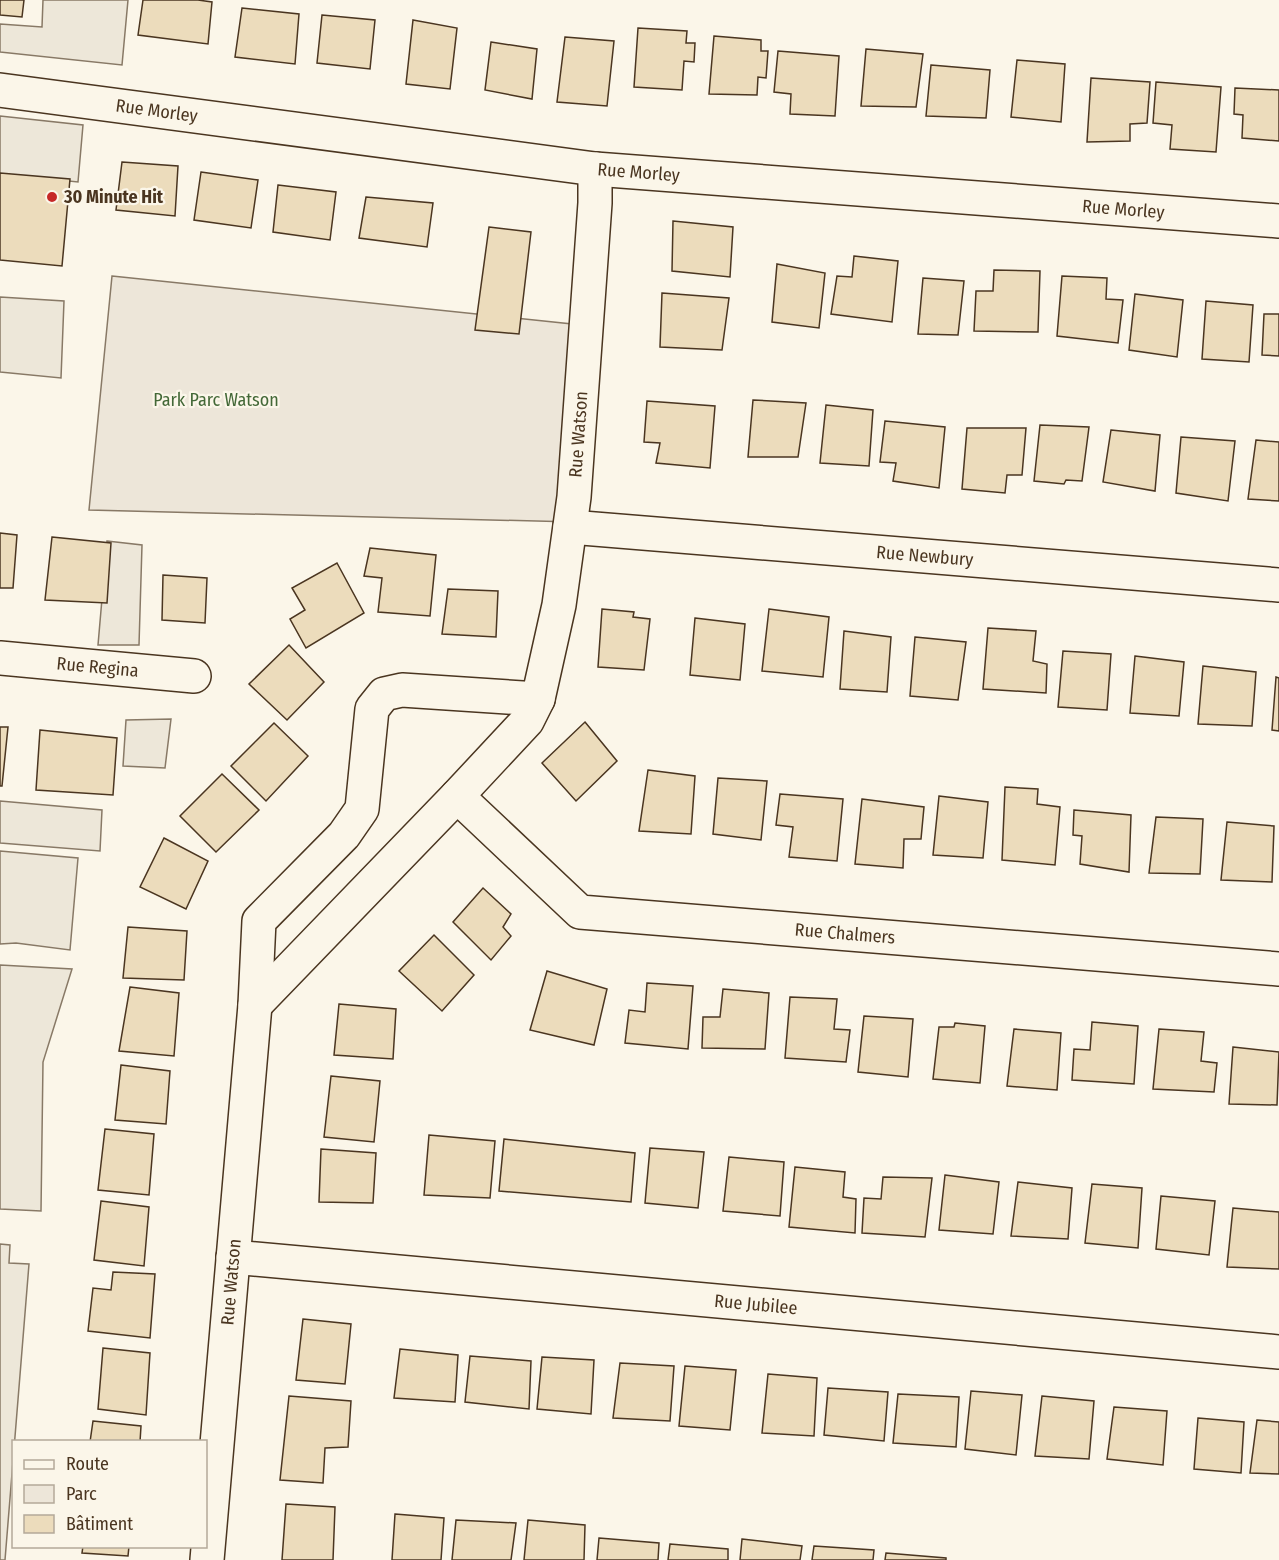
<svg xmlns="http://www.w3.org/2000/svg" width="1279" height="1560" font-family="'Fira Sans Condensed',sans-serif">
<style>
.green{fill:#ede6d9;stroke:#887966;stroke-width:1.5}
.parking{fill:#ede7d9;stroke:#887966;stroke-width:1.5}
.building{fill:#ecdcbc;stroke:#4a3520;stroke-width:1.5}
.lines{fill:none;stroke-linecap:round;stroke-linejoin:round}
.minor-casing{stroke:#4a3520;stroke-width:36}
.minor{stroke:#fbf6e9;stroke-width:33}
.poi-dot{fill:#c62828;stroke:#fbf6e9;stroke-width:2}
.labels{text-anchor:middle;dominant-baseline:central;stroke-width:4.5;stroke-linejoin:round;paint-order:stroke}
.street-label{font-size:18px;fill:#4a3520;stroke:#fbf6e9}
.poi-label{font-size:18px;font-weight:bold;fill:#4a3520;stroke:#fbf6e9;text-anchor:start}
.park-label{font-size:18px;fill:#436837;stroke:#fbf6e9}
</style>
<rect width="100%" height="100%" fill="#fbf6e9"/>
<polygon class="green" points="112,276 591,326 574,522 89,510"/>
<g class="parking">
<polygon points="43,0 128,0 122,65 0,52 0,24 42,27"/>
<polygon points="0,116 83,125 78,182 0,174"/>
<polygon points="0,297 64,301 61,378 0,372"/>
<polygon points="107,541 142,545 139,645 98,645"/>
<polygon points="171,719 165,768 123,766 126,720"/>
<polygon points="0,801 102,810 100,851 0,843"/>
<polygon points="0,851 78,858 70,950 16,943 0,944"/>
<polygon points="0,965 72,969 43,1062 41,1211 0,1209"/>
<polygon points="0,1244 10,1245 9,1263 29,1264 5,1560 0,1560"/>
</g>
<g class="building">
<polygon points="0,0 24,0 22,17 0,15"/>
<polygon points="143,0 198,0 212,2 208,44 138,35"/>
<polygon points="242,8 299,14 295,64 235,57"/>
<polygon points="322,15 375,20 370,69 317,63"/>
<polygon points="413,20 457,28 450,89 406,84"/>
<polygon points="638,28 687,31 686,43 695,43 694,62 684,61 682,90 634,87"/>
<polygon points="714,36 761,40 761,51 768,51 766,78 758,77 757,95 709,94"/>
<polygon points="565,37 614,41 607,106 557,102"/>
<polygon points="491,42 537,49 532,99 485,90"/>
<polygon points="866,49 923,54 916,107 861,106"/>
<polygon points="778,51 839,56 835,116 790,114 791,94 774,92"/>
<polygon points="1017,60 1065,64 1061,122 1011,117"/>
<polygon points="931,65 990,70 986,118 926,116"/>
<polygon points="1091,78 1150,82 1147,123 1130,124 1130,141 1087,142"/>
<polygon points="1156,82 1221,87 1216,152 1170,149 1172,125 1153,123"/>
<polygon points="1235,88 1279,90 1279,141 1242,138 1243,115 1234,114"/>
<polygon points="122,162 178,166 175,216 116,210"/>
<polygon points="201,172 258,180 251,228 194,220"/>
<polygon points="0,173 70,179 62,266 0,260"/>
<polygon points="278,185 336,192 330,240 273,232"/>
<polygon points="366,197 433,203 427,247 359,238"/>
<polygon points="673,221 733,227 730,277 672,271"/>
<polygon points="489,227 531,232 519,334 475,330"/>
<polygon points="854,256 898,261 892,322 831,314 837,276 852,277"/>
<polygon points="777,264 825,273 819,328 772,322"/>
<polygon points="994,270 1040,271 1038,332 974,331 976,291 993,291"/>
<polygon points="1062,276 1107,278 1106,299 1123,300 1118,343 1057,336"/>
<polygon points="923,278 964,281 958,335 918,334"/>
<polygon points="662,293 729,298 722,350 660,347"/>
<polygon points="1135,294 1183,300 1177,357 1129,350"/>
<polygon points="1206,301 1253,305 1249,362 1202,359"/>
<polygon points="1264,314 1279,314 1279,356 1262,355"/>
<polygon points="753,400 806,403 798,457 748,457"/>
<polygon points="647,401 715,406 710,468 656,463 660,443 644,442"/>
<polygon points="826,405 873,410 869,466 820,463"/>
<polygon points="885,421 945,427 939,488 893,481 896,463 880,462"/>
<polygon points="1040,425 1089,427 1082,481 1066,480 1064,484 1034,481"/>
<polygon points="967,428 1026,428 1022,475 1007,475 1005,493 962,489"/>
<polygon points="1111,430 1160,435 1155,491 1103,482"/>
<polygon points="1181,437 1235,441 1228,501 1176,493"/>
<polygon points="1256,440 1279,442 1279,501 1248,499"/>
<polygon points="0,533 17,535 13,588 0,588"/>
<polygon points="52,537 111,543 107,603 45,600"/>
<polygon points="370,548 436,555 430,616 378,612 382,578 364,576"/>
<polygon points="337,563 364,613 306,648 290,619 305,610 292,588"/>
<polygon points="163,575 207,578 205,623 162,620"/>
<polygon points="448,589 498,591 496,637 442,634"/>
<polygon points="602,609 634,612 633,617 650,619 644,670 598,667"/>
<polygon points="769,609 829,617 823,677 762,671"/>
<polygon points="695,618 745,624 740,680 690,675"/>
<polygon points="988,628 1036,631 1033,661 1047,664 1046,693 983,689"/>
<polygon points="844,631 891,637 887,692 840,689"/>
<polygon points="915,637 966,642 958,700 910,696"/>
<polygon points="289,645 324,682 287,720 249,684"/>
<polygon points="1063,651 1111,654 1107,710 1058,707"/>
<polygon points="1135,656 1184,662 1179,716 1130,713"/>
<polygon points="1203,666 1256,672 1252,726 1198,724"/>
<polygon points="1276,677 1279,678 1279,731 1272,730"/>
<polygon points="585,722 617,761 576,801 542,763"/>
<polygon points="274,723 308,756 266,801 231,766"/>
<polygon points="0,727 8,727 2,786 0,786"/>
<polygon points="40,730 117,738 113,795 36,790"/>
<polygon points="648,770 695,776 691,834 639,831"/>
<polygon points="222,774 259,810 216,852 180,816"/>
<polygon points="718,778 767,781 761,840 713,834"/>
<polygon points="1005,787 1038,789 1037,804 1060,807 1055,865 1002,860"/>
<polygon points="780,794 843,799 837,861 789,857 793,827 776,825"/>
<polygon points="939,796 988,802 983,858 933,855"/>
<polygon points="862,799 924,807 921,839 904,839 903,868 855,864"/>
<polygon points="1074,810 1131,815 1129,872 1080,864 1082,836 1073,835"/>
<polygon points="1156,817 1203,819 1200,874 1149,873"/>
<polygon points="1227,822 1274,826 1272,882 1221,880"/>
<polygon points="164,838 208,861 186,909 140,887"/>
<polygon points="483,888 511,914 503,927 511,936 491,960 453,922"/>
<polygon points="128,927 187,931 184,980 123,978"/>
<polygon points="434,935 474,975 442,1011 399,971"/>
<polygon points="547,971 607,989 594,1045 530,1030"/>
<polygon points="647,983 693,986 688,1049 625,1043 629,1010 645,1012"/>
<polygon points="130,987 179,993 174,1056 119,1051"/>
<polygon points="723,989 769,993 765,1049 702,1048 703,1017 720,1017"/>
<polygon points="790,997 837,999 834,1029 850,1030 846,1062 785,1058"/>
<polygon points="339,1004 396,1009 393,1059 334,1055"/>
<polygon points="864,1016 913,1019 908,1077 858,1072"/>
<polygon points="1092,1022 1138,1026 1134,1084 1072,1080 1074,1049 1090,1050"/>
<polygon points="955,1023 985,1026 980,1083 933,1079 939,1027 954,1027"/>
<polygon points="1014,1029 1061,1033 1057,1090 1007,1086"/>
<polygon points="1159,1029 1204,1032 1201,1061 1217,1063 1214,1092 1153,1089"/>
<polygon points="1233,1047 1279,1052 1277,1105 1229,1104"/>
<polygon points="121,1065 170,1071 166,1124 115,1120"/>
<polygon points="331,1076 380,1081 374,1142 324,1137"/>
<polygon points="105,1129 154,1134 149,1195 98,1190"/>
<polygon points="429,1135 495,1141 490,1198 424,1195"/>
<polygon points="504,1139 635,1153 631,1202 499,1191"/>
<polygon points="650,1148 704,1152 698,1208 645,1203"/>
<polygon points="321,1149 376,1153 373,1203 319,1202"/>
<polygon points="729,1157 784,1162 780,1216 723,1211"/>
<polygon points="795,1167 845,1172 843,1197 856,1199 855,1233 789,1227"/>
<polygon points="945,1175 999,1182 993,1234 939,1230"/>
<polygon points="883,1177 932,1178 925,1237 862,1233 864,1198 881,1199"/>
<polygon points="1018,1182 1072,1188 1068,1239 1011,1236"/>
<polygon points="1092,1184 1142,1188 1138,1248 1085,1243"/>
<polygon points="1161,1196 1215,1201 1209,1255 1156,1249"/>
<polygon points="101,1201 149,1207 144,1266 94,1260"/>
<polygon points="1233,1208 1279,1212 1279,1269 1227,1267"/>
<polygon points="113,1272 155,1274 150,1338 88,1331 93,1288 111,1290"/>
<polygon points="303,1319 351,1324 345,1384 296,1380"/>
<polygon points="103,1348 150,1353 146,1415 98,1409"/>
<polygon points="400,1349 458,1355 455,1402 394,1398"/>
<polygon points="470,1356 531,1361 529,1409 465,1402"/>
<polygon points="542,1357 594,1360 591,1414 537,1409"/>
<polygon points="620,1363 674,1366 670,1421 613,1418"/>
<polygon points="685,1366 736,1370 730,1430 679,1426"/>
<polygon points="768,1374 817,1378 814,1436 762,1433"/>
<polygon points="828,1388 888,1392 884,1441 824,1435"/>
<polygon points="971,1391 1022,1395 1016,1455 965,1449"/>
<polygon points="898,1394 959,1397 956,1447 893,1443"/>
<polygon points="289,1396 351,1401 348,1447 325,1448 323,1483 280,1480"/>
<polygon points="1042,1396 1094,1401 1089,1459 1035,1456"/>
<polygon points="1114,1407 1167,1411 1163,1465 1107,1459"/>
<polygon points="1198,1418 1244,1422 1241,1473 1194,1469"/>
<polygon points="1257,1420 1279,1422 1279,1474 1250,1473"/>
<polygon points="93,1421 141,1426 140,1442 90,1442"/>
<polygon points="286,1504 335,1507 333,1560 282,1560"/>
<polygon points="395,1514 444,1518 441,1560 392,1560"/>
<polygon points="456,1520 516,1523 511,1560 452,1560"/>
<polygon points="528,1520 585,1525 584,1560 524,1560"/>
<polygon points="599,1538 659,1543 658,1560 597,1560"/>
<polygon points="742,1539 802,1546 800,1560 740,1560"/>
<polygon points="670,1544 728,1549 728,1560 668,1560"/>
<polygon points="83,1546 129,1546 128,1556 82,1553"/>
<polygon points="814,1546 874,1550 873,1560 812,1560"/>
<polygon points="886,1553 946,1558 946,1560 885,1560"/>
</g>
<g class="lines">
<defs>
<g id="minor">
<path id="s1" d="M0,90L595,169L1279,221"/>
<path id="s2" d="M570,527L1279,585"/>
<path id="s3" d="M0,658L194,676"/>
<path id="s4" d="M457,796L580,912L1279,969"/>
<path id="s5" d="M255,1005L457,796L527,721L538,699L559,605L574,497L595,203V169"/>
<path id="s6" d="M233,1257L1279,1352"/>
<path id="s7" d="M207,1560L255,1005L259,921L344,835L362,809L372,709L384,694L402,690L538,699"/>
</g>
</defs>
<use href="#minor" class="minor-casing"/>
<use href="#minor" class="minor"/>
</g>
<circle class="poi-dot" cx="52" cy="197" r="6"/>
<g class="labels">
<g class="street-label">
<text stroke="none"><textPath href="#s1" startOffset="158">Rue Morley</textPath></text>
<text stroke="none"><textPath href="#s1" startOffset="644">Rue Morley</textPath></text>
<text stroke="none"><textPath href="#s1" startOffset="1130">Rue Morley</textPath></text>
<text stroke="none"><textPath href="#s5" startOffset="686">Rue Watson</textPath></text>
<text stroke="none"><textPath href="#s2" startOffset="356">Rue Newbury</textPath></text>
<text stroke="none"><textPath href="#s3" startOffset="98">Rue Regina</textPath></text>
<text stroke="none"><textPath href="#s4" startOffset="435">Rue Chalmers</textPath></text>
<text stroke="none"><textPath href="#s7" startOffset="279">Rue Watson</textPath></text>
<text stroke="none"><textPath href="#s6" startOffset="525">Rue Jubilee</textPath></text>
</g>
<g class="poi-label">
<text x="64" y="197">30 Minute Hit</text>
</g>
<g class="park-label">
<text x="216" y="400">Park Parc Watson</text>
</g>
</g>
<rect x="12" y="1440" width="195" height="108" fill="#fbf6e9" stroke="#b4a999" stroke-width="1.5"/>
<rect x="24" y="1460" width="30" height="9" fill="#fbf6e9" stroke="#b4a999" stroke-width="1.5"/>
<text x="66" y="1470" font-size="18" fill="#4a3520">Route</text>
<rect x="24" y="1485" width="30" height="18" fill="#ede6d9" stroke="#b4a999" stroke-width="1.5"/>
<text x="66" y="1500" font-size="18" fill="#4a3520">Parc</text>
<rect x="24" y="1515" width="30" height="18" fill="#ecdcbc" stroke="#b4a999" stroke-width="1.5"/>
<text x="66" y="1530" font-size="18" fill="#4a3520">Bâtiment</text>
</svg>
